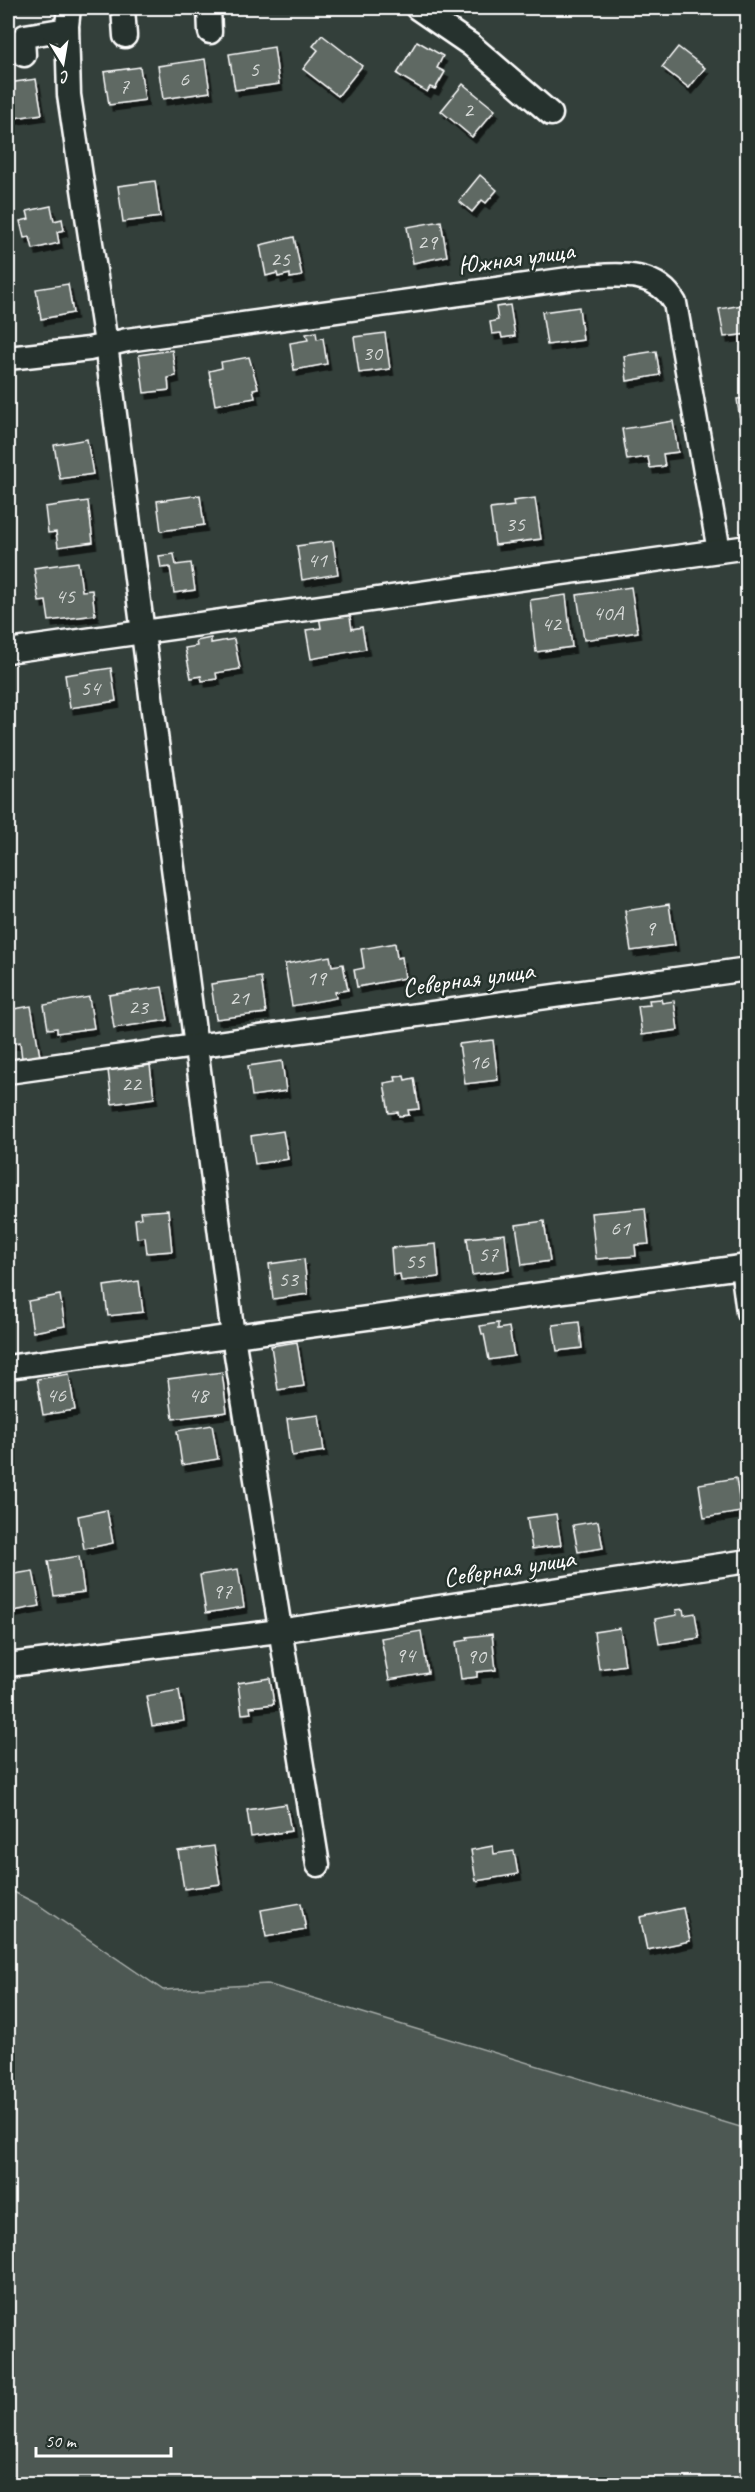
<svg xmlns="http://www.w3.org/2000/svg" width="755" height="2492" font-family="Caveat,sans-serif">
<style>
.green{fill:#4d5853;stroke:#a6aca9;stroke-width:1.5}
.building{fill:#5f6964;stroke:#fff;stroke-width:1.5;filter:url(#shadow)}
.lines{fill:none;stroke-linecap:round;stroke-linejoin:round}
.minor-casing{stroke:#fff;stroke-width:27}
.minor{stroke:#26332d;stroke-width:22}
.labels{text-anchor:middle;dominant-baseline:central;stroke-width:5;stroke-linejoin:round;paint-order:stroke}
.number-label{font-size:22px;fill:#d7dad8}
.street-label{font-size:26px;fill:#fff;stroke:#26332d}
</style>
<defs>
<filter id="shadow"><feDropShadow dx="3.5" dy="6" stdDeviation="0" flood-color="#0009"/></filter>
</defs>
<rect width="100%" height="100%" fill="#333f3a"/>
<filter id="ink" filterUnits="userSpaceOnUse"><feTurbulence type="fractalNoise" baseFrequency=".0167" numOctaves="2"/><feDisplacementMap in="SourceGraphic" scale="12" xChannelSelector="R" yChannelSelector="G"/><feConvolveMatrix kernelMatrix="1 2 1 2 8 2 1 2 1" color-interpolation-filters="sRGB"/></filter>
<g filter="url(#ink)">
<polygon class="green" points="8,1889 37,1904 163,1990 267,1984 747,2129 747,2484 8,2484"/>
<g class="building">
<polygon points="322,35 362,66 338,96 303,69 318,50 313,46"/>
<polygon points="417,41 443,56 437,68 445,72 435,89 430,87 427,92 397,74"/>
<polygon points="274,47 279,84 235,90 229,54"/>
<polygon points="678,47 705,68 689,88 662,67"/>
<polygon points="205,59 210,92 163,99 158,66"/>
<polygon points="140,67 145,100 109,105 104,72"/>
<polygon points="36,79 42,114 8,119 8,83"/>
<polygon points="463,84 495,110 472,137 441,111"/>
<polygon points="480,175 497,190 486,203 482,200 472,212 459,201"/>
<polygon points="155,181 160,217 123,222 118,186"/>
<polygon points="51,206 54,221 62,219 64,230 57,232 59,243 33,249 30,237 24,238 20,221 29,219 27,211"/>
<polygon points="441,221 447,256 413,263 407,227"/>
<polygon points="294,237 302,276 290,278 290,274 278,277 277,273 266,276 260,245"/>
<polygon points="68,284 73,313 41,319 36,289"/>
<polygon points="748,304 748,334 724,337 719,309"/>
<polygon points="510,305 515,336 502,338 501,333 492,334 490,322 498,320 496,307"/>
<polygon points="579,307 583,340 547,345 542,312"/>
<polygon points="316,332 317,339 323,338 327,364 294,370 290,343 308,340 306,334"/>
<polygon points="385,333 390,369 359,373 354,337"/>
<polygon points="172,350 176,376 168,378 169,390 144,393 139,355"/>
<polygon points="656,351 660,375 627,381 624,356"/>
<polygon points="249,357 258,388 253,389 255,398 215,405 209,371 222,368 221,362"/>
<polygon points="748,398 748,433 742,434 737,399"/>
<polygon points="673,421 678,452 663,454 665,466 650,468 648,457 627,460 622,429"/>
<polygon points="87,439 93,474 60,479 54,445"/>
<polygon points="200,495 204,525 161,531 157,501"/>
<polygon points="535,498 541,539 495,545 490,509 514,506 513,501"/>
<polygon points="88,501 93,542 58,547 56,532 48,533 45,507"/>
<polygon points="333,541 338,574 302,580 297,546"/>
<polygon points="174,554 176,565 191,563 195,590 174,593 170,567 161,568 159,556"/>
<polygon points="78,562 82,591 92,590 95,615 49,621 46,601 39,602 34,568"/>
<polygon points="631,587 638,632 584,640 577,595"/>
<polygon points="566,595 572,647 536,652 530,600"/>
<polygon points="349,611 352,629 362,627 366,649 311,659 306,630 321,628 319,616"/>
<polygon points="211,638 211,643 234,639 240,669 216,673 217,679 202,681 201,676 191,678 185,648 197,646 196,641"/>
<polygon points="111,668 116,701 70,708 65,675"/>
<polygon points="669,904 675,945 631,951 625,911"/>
<polygon points="395,943 397,958 402,957 405,978 357,987 354,970 364,968 361,949"/>
<polygon points="330,956 332,966 343,964 348,990 335,992 336,998 292,1006 285,964"/>
<polygon points="261,977 266,1013 216,1019 211,984"/>
<polygon points="162,987 168,1020 114,1028 109,995"/>
<polygon points="89,997 94,1028 57,1033 57,1028 48,1029 44,1005"/>
<polygon points="661,999 662,1003 674,1001 678,1030 642,1035 638,1006 650,1005 649,1000"/>
<polygon points="31,1006 40,1056 22,1059 20,1042 8,1044 8,1010"/>
<polygon points="493,1040 498,1080 465,1084 459,1044"/>
<polygon points="282,1061 286,1091 252,1096 248,1066"/>
<polygon points="150,1065 154,1098 112,1104 108,1070"/>
<polygon points="404,1076 405,1080 414,1078 419,1109 408,1110 409,1115 399,1116 398,1112 389,1113 384,1083 396,1081 395,1077"/>
<polygon points="283,1131 288,1159 255,1164 251,1136"/>
<polygon points="645,1208 649,1244 635,1245 636,1256 596,1259 591,1213"/>
<polygon points="168,1210 172,1251 147,1253 145,1237 137,1238 135,1219 141,1218 140,1212"/>
<polygon points="544,1221 550,1261 522,1265 516,1225"/>
<polygon points="505,1234 509,1270 472,1275 467,1238"/>
<polygon points="436,1244 439,1277 401,1281 400,1274 393,1275 391,1248"/>
<polygon points="304,1259 308,1294 273,1299 269,1264"/>
<polygon points="139,1281 143,1312 108,1316 104,1286"/>
<polygon points="60,1295 65,1326 33,1332 28,1301"/>
<polygon points="579,1322 582,1348 557,1351 553,1325"/>
<polygon points="498,1323 498,1329 509,1327 514,1356 489,1360 484,1334 482,1334 480,1326"/>
<polygon points="297,1342 304,1386 278,1390 271,1346"/>
<polygon points="222,1372 227,1412 173,1419 168,1379"/>
<polygon points="69,1374 75,1410 43,1415 37,1379"/>
<polygon points="319,1415 324,1451 292,1456 287,1419"/>
<polygon points="212,1425 218,1459 182,1465 177,1431"/>
<polygon points="736,1478 741,1512 704,1518 699,1484"/>
<polygon points="107,1510 113,1543 84,1549 78,1516"/>
<polygon points="556,1514 561,1545 532,1549 527,1518"/>
<polygon points="598,1521 603,1548 578,1552 573,1525"/>
<polygon points="79,1556 84,1592 54,1596 48,1561"/>
<polygon points="238,1569 244,1607 206,1613 200,1575"/>
<polygon points="33,1571 40,1606 8,1612 8,1575"/>
<polygon points="683,1609 684,1615 695,1613 699,1638 659,1644 655,1619 677,1615 676,1610"/>
<polygon points="620,1628 625,1665 599,1669 594,1632"/>
<polygon points="421,1631 428,1673 389,1680 381,1638"/>
<polygon points="492,1634 496,1670 477,1672 477,1677 461,1679 456,1642 468,1640 467,1637"/>
<polygon points="270,1678 274,1704 250,1707 251,1713 242,1714 238,1683"/>
<polygon points="179,1690 184,1721 152,1726 146,1696"/>
<polygon points="286,1804 291,1831 251,1837 247,1810"/>
<polygon points="214,1846 220,1884 184,1889 178,1851"/>
<polygon points="493,1846 494,1854 514,1851 518,1874 476,1881 471,1850"/>
<polygon points="301,1903 306,1930 266,1937 261,1910"/>
<polygon points="683,1908 690,1941 647,1950 640,1917"/>
</g>
<g class="lines">
<defs>
<g id="minor">
<polyline points="69,8 67,26 69,95 106,344 233,1336 318,1865"/>
<polyline points="123,8 125,36"/>
<polyline points="209,8 210,32"/>
<polyline points="417,8 471,45 551,114"/>
<polyline points="24,55 23,39 25,36 67,29"/>
<path d="M8,358L89,349L127,340L583,277C617,275 656,269 675,303L719,551"/>
<polyline points="8,651 748,547"/>
<polyline points="8,1072 748,969"/>
<polyline points="742,1267 748,1312"/>
<polyline points="8,1367 748,1266"/>
<polyline points="8,1665 279,1631 748,1561"/>
</g>
</defs>
<use href="#minor" class="minor-casing"/>
<use href="#minor" class="minor"/>
</g>
</g>
<g class="labels">
<g class="number-label">
<text x="254" y="69">5</text>
<text x="184" y="79">6</text>
<text x="124" y="86">7</text>
<text x="468" y="110">2</text>
<text x="427" y="242">29</text>
<text x="280" y="259">25</text>
<text x="372" y="353">30</text>
<text x="515" y="524">35</text>
<text x="317" y="560">41</text>
<text x="65" y="596">45</text>
<text x="608" y="613">40А</text>
<text x="551" y="624">42</text>
<text x="90" y="688">54</text>
<text x="650" y="928">9</text>
<text x="316" y="978">19</text>
<text x="239" y="998">21</text>
<text x="138" y="1007">23</text>
<text x="479" y="1062">16</text>
<text x="131" y="1084">22</text>
<text x="620" y="1228">61</text>
<text x="488" y="1254">57</text>
<text x="415" y="1261">55</text>
<text x="288" y="1279">53</text>
<text x="56" y="1395">46</text>
<text x="198" y="1395">48</text>
<text x="222" y="1591">97</text>
<text x="405" y="1655">94</text>
<text x="476" y="1656">90</text>
</g>
<g class="street-label">
<text transform="translate(516 258) rotate(-8)">Южная улица</text>
<text transform="translate(468 979) rotate(-8)">Северная улица</text>
<text transform="translate(509 1568) rotate(-9)">Северная улица</text>
</g>
</g>
<rect width="755" height="2492" fill="none" stroke="#26332d" stroke-width="30"/>
<rect x="15" y="15" width="725" height="2462" fill="none" stroke="#fff" stroke-width="2" filter="url(#ink)"/>
<g transform="translate(63 63) rotate(169)" stroke="#26332d" stroke-width="4.5" paint-order="stroke">
<path d="M0-4.5L10 22L0 15L-10 22Z" fill="#ffffff"/>
<text y="-9" font-size="16" font-weight="bold" text-anchor="middle" fill="#ffffff">С</text>
</g>
<path d="M36 2447v9h135v-9" fill="none" stroke="#ffffff" stroke-width="3"/>
<text x="45" y="2447" font-size="18" fill="#ffffff" stroke="#26332d" stroke-width="4.5" paint-order="stroke">50 m</text>
</svg>
